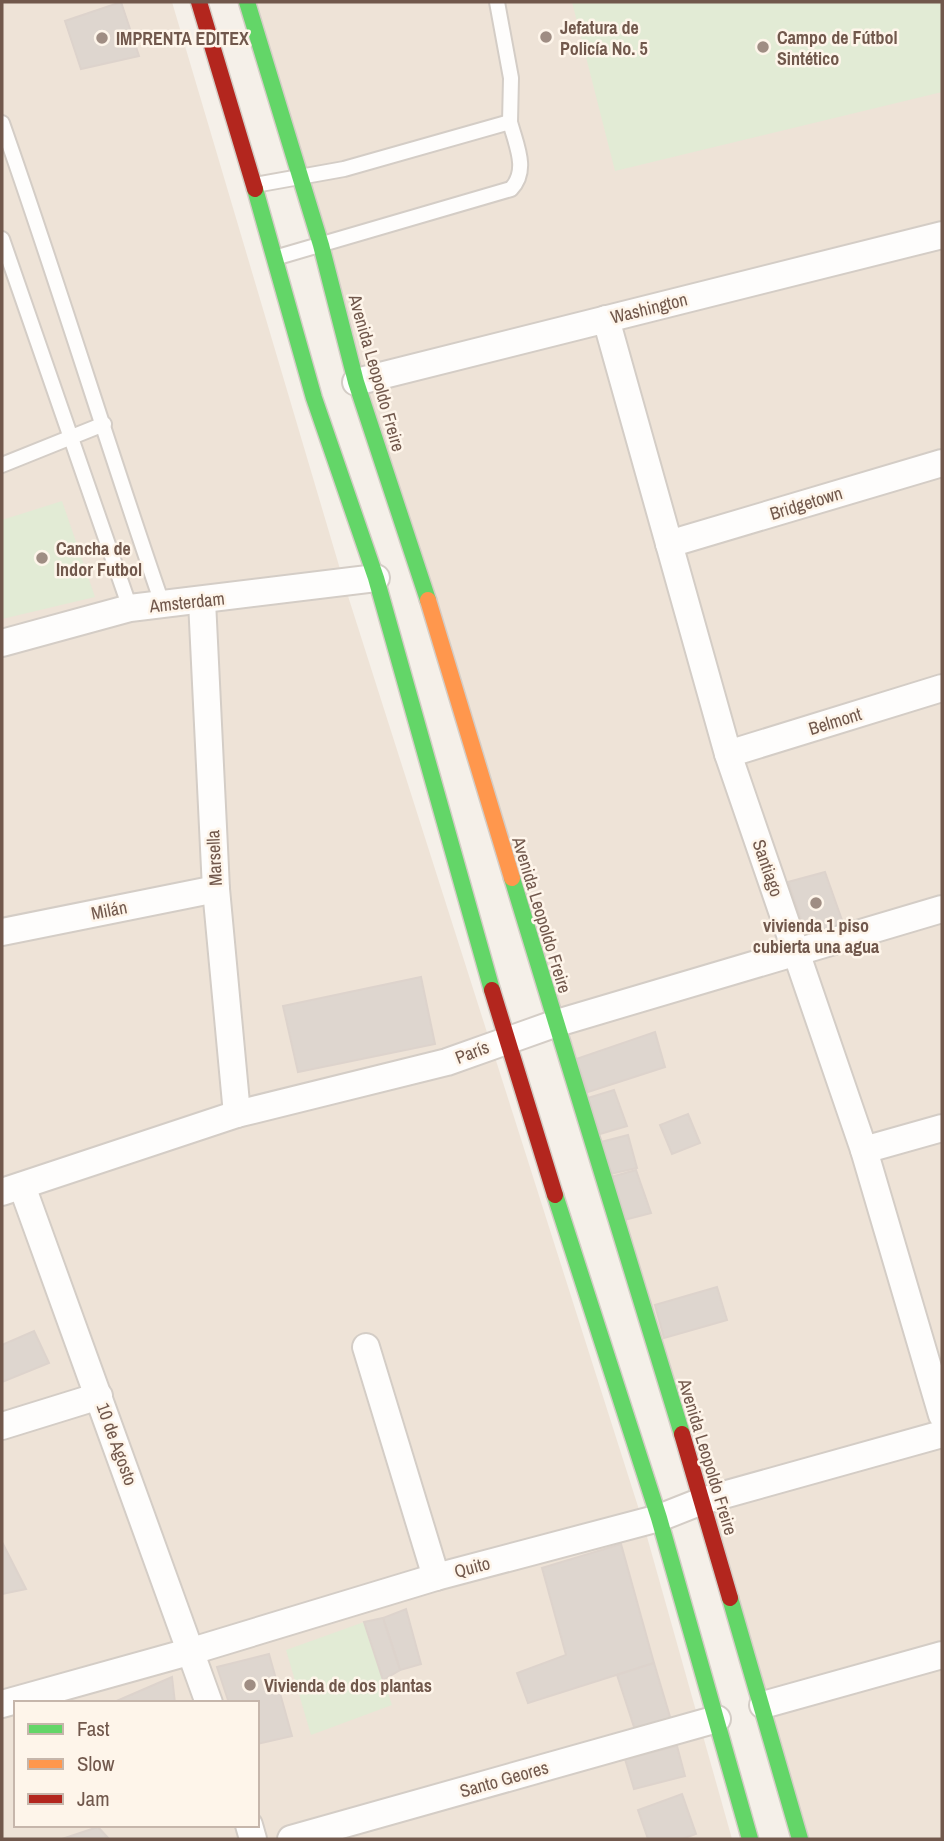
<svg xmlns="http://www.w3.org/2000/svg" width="944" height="1841" font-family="'Archivo Narrow',sans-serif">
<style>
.residential{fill:#eee3d7;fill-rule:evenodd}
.green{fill:#e2ebd5}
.building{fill:#ded6cf;stroke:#ddd3cc;stroke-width:2}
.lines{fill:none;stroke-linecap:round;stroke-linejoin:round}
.lane-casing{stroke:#d4cdc6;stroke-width:18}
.street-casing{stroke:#d4cdc6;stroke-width:30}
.fast-casing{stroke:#d4cdc6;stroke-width:19}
.slow-casing{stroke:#d4cdc6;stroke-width:19}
.jam-casing{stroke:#d4cdc6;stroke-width:19}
.lane{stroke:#fefdfc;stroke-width:14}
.street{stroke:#fefdfc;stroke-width:26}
.fast{stroke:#63d668;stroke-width:16}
.slow{stroke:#ff974d;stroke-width:16}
.jam{stroke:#b3261e;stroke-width:16}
.poi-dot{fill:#9f8d83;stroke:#fef5ea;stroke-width:2.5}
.labels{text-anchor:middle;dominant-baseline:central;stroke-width:5;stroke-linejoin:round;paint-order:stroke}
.poi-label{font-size:18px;font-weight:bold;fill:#71584c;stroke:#fef5ea;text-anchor:start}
.street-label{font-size:18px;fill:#71584c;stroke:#fef5ea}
</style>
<rect width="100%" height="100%" fill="#f5f0e9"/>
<g class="residential">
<path d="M2,2H172L348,596L642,1519L732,1839H2ZM16,1703H257V1825H16Z"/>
<polygon points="250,2 942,2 942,1839 806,1839"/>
</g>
<g class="green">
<polygon points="572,2 942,2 942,92 615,171"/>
<polygon points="62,501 95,597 2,619 2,520"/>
<polygon points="364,1622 392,1705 311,1735 286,1650"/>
</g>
<g class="building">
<polygon points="121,2 139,56 81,69 65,21"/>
<polygon points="825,872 843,923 807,937 788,882"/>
<polygon points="421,977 435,1044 298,1072 283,1006"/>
<polygon points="655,1032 665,1067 588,1092 576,1059"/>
<polygon points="614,1090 627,1126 600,1134 588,1098"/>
<polygon points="688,1114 700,1143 672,1154 660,1125"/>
<polygon points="628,1135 637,1168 610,1174 601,1142"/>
<polygon points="636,1170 651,1213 624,1220 611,1177"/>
<polygon points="717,1287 727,1320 664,1338 655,1305"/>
<polygon points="34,1331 49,1363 2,1382 2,1345"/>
<polygon points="2,1542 26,1589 2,1594"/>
<polygon points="621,1544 654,1663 528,1703 517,1673 566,1655 542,1568"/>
<polygon points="406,1609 421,1664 400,1670 383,1618"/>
<polygon points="383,1618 400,1670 383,1680 364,1622"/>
<polygon points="269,1654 292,1736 257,1744 257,1703 229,1703 217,1667"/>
<polygon points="654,1663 671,1720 635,1730 617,1675"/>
<polygon points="172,1677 175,1703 112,1703"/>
<polygon points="677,1746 685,1776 634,1789 625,1759"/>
<polygon points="682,1794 696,1834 682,1839 648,1839 638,1810"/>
<polygon points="98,1827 109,1839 62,1839"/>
</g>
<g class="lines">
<defs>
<g id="lane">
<polyline points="497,2 511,78 510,122"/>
<path d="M2,123C58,282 107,444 162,603"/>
<path d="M255,185L344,169L510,122C516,145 529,170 511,189L278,257"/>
<polyline points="2,239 130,608"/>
<polyline points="2,465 104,424"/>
</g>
<g id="street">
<polyline points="606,319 728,754 864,1150 942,1415"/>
<polyline points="356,382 942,235"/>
<polyline points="669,544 942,463"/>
<polyline points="202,601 216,889 237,1114"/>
<polyline points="2,643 130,608 376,578"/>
<polyline points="728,754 942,688"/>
<polyline points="2,932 216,889"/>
<polyline points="864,1150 942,1128"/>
<polyline points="22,1186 209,1703"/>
<polyline points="2,1192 237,1114 447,1062 554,1024 942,909"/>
<polyline points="366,1347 436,1577"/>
<polyline points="2,1426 99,1396"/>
<polyline points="2,1704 192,1651 436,1577 659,1518 702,1501 942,1434"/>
<polyline points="763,1705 942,1655"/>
<polyline points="249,1825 253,1839"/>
<polyline points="291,1839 717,1719"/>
</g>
<g id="fast">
<polyline points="247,2 321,245 356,382 428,600"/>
<polyline points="255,189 314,398 376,578 492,990"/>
<polyline points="512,878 682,1434"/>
<polyline points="555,1195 659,1518 750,1839"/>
<polyline points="730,1598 800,1839"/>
</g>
<polyline id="slow" points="428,600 512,878"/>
<g id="jam">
<polyline points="199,2 255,189"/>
<polyline points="492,990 555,1195"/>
<polyline points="682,1434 730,1598"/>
</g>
</defs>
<use href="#lane" class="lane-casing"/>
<use href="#street" class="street-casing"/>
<use href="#fast" class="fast-casing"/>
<use href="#slow" class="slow-casing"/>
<use href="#jam" class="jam-casing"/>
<use href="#lane" class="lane"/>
<use href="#street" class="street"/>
<use href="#fast" class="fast"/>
<use href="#slow" class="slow"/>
<use href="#jam" class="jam"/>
</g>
<g class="poi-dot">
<circle cx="546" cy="37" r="7"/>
<circle cx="102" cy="38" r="7"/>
<circle cx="763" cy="47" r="7"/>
<circle cx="42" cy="558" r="7"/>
<circle cx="816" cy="903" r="7"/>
<circle cx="250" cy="1685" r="7"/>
</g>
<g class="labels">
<g class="poi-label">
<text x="560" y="27">Jefatura de<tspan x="560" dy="21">Policía No. 5</tspan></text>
<text x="777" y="37">Campo de Fútbol<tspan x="777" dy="21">Sintético</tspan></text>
<text x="116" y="38">IMPRENTA EDITEX</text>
<text x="56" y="548">Cancha de<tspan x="56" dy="21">Indor Futbol</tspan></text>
<text x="816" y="925" text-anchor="middle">vivienda 1 piso<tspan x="816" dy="21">cubierta una agua</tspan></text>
<text x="264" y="1685">Vivienda de dos plantas</text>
</g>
<g class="street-label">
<text transform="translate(649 308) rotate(-14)">Washington</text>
<text transform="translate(377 373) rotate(74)">Avenida Leopoldo Freire</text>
<text transform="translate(806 503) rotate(-17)">Bridgetown</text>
<text transform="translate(187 602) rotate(-6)">Amsterdam</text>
<text transform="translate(835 721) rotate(-17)">Belmont</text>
<text transform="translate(214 858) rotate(-93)">Marsella</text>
<text transform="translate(768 868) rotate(71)">Santiago</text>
<text transform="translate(109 910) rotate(-11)">Milán</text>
<text transform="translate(542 915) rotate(73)">Avenida Leopoldo Freire</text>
<text transform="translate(472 1052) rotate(-21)">París</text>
<text transform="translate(117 1444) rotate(70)">10 de Agosto</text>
<text transform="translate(708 1457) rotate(73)">Avenida Leopoldo Freire</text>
<text transform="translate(472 1567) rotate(-15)">Quito</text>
<text transform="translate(504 1779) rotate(-16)">Santo Geores</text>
</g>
</g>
<rect width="944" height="1841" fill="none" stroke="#71584c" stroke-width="7"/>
<rect x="14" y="1701" width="245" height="126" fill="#fef5ea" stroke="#c6b6ab" stroke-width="2"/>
<rect x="28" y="1724" width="35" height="10" fill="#63d668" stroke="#c6b6ab" stroke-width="2"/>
<text x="77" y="1736" font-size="21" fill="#71584c">Fast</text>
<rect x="28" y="1759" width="35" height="10" fill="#ff974d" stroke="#c6b6ab" stroke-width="2"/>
<text x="77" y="1771" font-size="21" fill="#71584c">Slow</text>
<rect x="28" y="1794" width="35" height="10" fill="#b3261e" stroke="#c6b6ab" stroke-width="2"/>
<text x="77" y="1806" font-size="21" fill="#71584c">Jam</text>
</svg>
